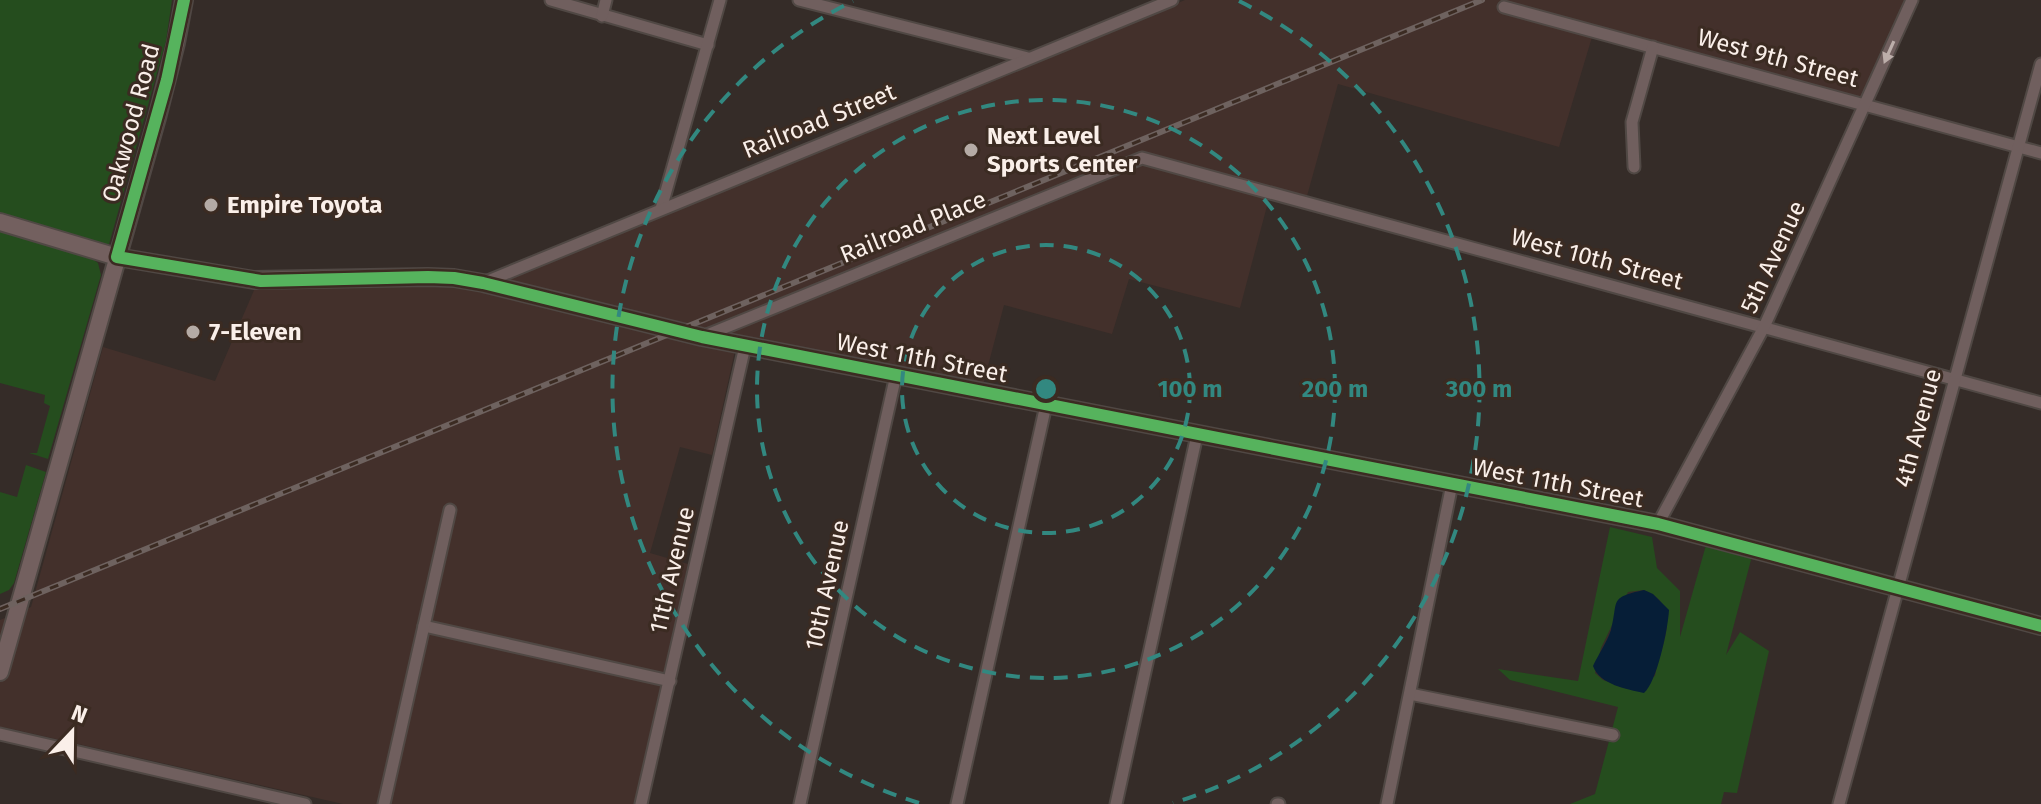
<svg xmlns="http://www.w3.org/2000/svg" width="2041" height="804" font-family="'Fira Sans',sans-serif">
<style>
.industrial{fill:#43302b}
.green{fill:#254d1e;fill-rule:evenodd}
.water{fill:#061e37}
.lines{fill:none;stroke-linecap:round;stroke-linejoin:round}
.street-casing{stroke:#504844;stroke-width:15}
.secondary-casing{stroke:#504844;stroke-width:20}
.street{stroke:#705f5e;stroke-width:11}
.secondary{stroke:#73605f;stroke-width:16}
.rail-casing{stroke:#6e625f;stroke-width:6}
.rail{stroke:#3b2b22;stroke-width:3;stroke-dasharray:9;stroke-linecap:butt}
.cycleway-casing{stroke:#3b2b22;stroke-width:17}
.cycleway{stroke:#56b35d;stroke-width:12}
.oneway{fill:#bcaeaa}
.ring{fill:none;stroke:#328880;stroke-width:4;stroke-dasharray:14 10}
.poi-dot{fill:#b5aba5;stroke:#3b2b22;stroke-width:3}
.labels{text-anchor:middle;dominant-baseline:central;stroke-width:6;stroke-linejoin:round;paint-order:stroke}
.street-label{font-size:24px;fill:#faefe9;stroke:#3b2b22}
.poi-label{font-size:24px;font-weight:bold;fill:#faefe9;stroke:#3b2b22;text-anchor:start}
.centre{fill:#328880;stroke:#3b2b22;stroke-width:4}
.ring-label{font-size:24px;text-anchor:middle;font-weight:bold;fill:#328880;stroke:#3b2b22;stroke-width:6;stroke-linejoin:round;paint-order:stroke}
</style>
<rect width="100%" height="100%" fill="#352c28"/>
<polygon class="industrial" points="1185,0 1907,0 1861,98 1595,27 1559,147 1338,84 1307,196 1272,187 1240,308 1129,279 1112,334 1004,305 983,385 738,337 712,455 680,447 650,553 688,564 634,804 343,804 3,727 0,729 0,620 31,607 103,347 215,381 255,288 448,283 480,288"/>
<g class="green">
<polygon points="0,0 172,0 166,41 108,248 0,216"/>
<polygon points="0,230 94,260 98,263 101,275 48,459 29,453 37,453 50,406 44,403 45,395 0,383"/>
<polygon points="26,465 46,472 14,583 9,590 0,594 0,492 17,497"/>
<path d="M1610,527L1652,537L1657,568L1680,591V637L1706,545L1752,556L1726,655L1740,632L1769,651L1737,793L1724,792L1721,804H1570L1595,794L1618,707L1510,680L1498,669L1578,681ZM1644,590C1685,607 1660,645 1655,676L1628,689L1603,680L1595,673L1601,648L1628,592Z"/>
</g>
<path class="water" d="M1644,590L1653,594L1669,610C1668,629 1657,682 1644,693C1627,689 1600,685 1593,666C1598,655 1607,642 1611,630C1619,600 1608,598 1644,590Z"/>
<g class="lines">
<defs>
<g id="street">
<polyline points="551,0 708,45"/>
<polyline points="799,0 1028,58"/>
<polyline points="1504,7 2041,153"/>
<polyline points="602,16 606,0"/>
<polyline points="1634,167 1632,122 1653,47"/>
<polyline points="661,209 720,0"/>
<polyline points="483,283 1172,0"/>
<polyline points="702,337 1142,158 2041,403"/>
<polyline points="1658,524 1764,327 1912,0"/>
<polyline points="424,626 670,681"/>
<polyline points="1410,694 1613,735"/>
<polyline points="0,734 305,804"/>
<polyline points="384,804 450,510"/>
<polyline points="641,804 745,346"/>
<polyline points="800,804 896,375"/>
<polyline points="957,804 1046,405"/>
<polyline points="1116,804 1197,435"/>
<polyline points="1277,804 1279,804"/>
<polyline points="1387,804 1452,484"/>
<polyline points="1839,804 2041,64"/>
</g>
<g id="secondary">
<polyline points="0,222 117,257 254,280 428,277 454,278 483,283 702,337 1658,524 2041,626"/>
<polyline points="0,672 157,118 176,43 184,0"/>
</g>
</defs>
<use href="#street" class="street-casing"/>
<use href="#secondary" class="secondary-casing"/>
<use href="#street" class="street"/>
<use href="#secondary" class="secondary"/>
<defs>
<polyline id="rail" points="0,609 1482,0"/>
</defs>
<use href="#rail" class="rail-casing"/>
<use href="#rail" class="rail"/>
<defs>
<polyline id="cycleway" points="184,0 167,80 117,257 261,281 428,277 454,278 483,283 702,337 1658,524 2041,626"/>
</defs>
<use href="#cycleway" class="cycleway-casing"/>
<use href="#cycleway" class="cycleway"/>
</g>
<defs><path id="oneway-solid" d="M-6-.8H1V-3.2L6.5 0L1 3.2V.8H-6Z" transform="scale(2)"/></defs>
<use class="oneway" href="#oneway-solid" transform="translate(1889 52) rotate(114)"/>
<g class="ring">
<circle cx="1046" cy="389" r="144"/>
<circle cx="1046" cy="389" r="289"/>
<path d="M919 803A433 433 0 0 1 853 1M1239 1A433 433 0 0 1 1173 803"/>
</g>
<g class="poi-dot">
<circle cx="971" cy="150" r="8"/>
<circle cx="211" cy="205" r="8"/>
<circle cx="193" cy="332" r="8"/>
</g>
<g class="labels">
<g class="street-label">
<text transform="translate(1778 58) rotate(15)">West 9th Street</text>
<text transform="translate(819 121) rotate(-22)">Railroad Street</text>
<text transform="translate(131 123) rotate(-75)">Oakwood Road</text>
<text transform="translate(913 227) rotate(-22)">Railroad Place</text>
<text transform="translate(1773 257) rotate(-65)">5th Avenue</text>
<text transform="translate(1597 259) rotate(15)">West 10th Street</text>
<text transform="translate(922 358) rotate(11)">West 11th Street</text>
<text transform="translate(1918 428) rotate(-75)">4th Avenue</text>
<text transform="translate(1558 483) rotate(11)">West 11th Street</text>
<text transform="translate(672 570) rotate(-77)">11th Avenue</text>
<text transform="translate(827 585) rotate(-78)">10th Avenue</text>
</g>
<g class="poi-label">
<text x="987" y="136">Next Level<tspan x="987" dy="28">Sports Center</tspan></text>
<text x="227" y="205">Empire Toyota</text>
<text x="209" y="332">7-Eleven</text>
</g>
</g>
<circle cx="1046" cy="389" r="12" class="centre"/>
<g class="ring-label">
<text x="1190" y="397">100 m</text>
<text x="1335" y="397">200 m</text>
<text x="1479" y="397">300 m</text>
</g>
<g transform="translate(72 732) rotate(22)" stroke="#3b2b22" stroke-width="6" paint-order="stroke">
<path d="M0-6L14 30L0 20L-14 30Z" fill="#faefe9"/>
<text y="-12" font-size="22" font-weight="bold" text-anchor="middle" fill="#faefe9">N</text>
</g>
</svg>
